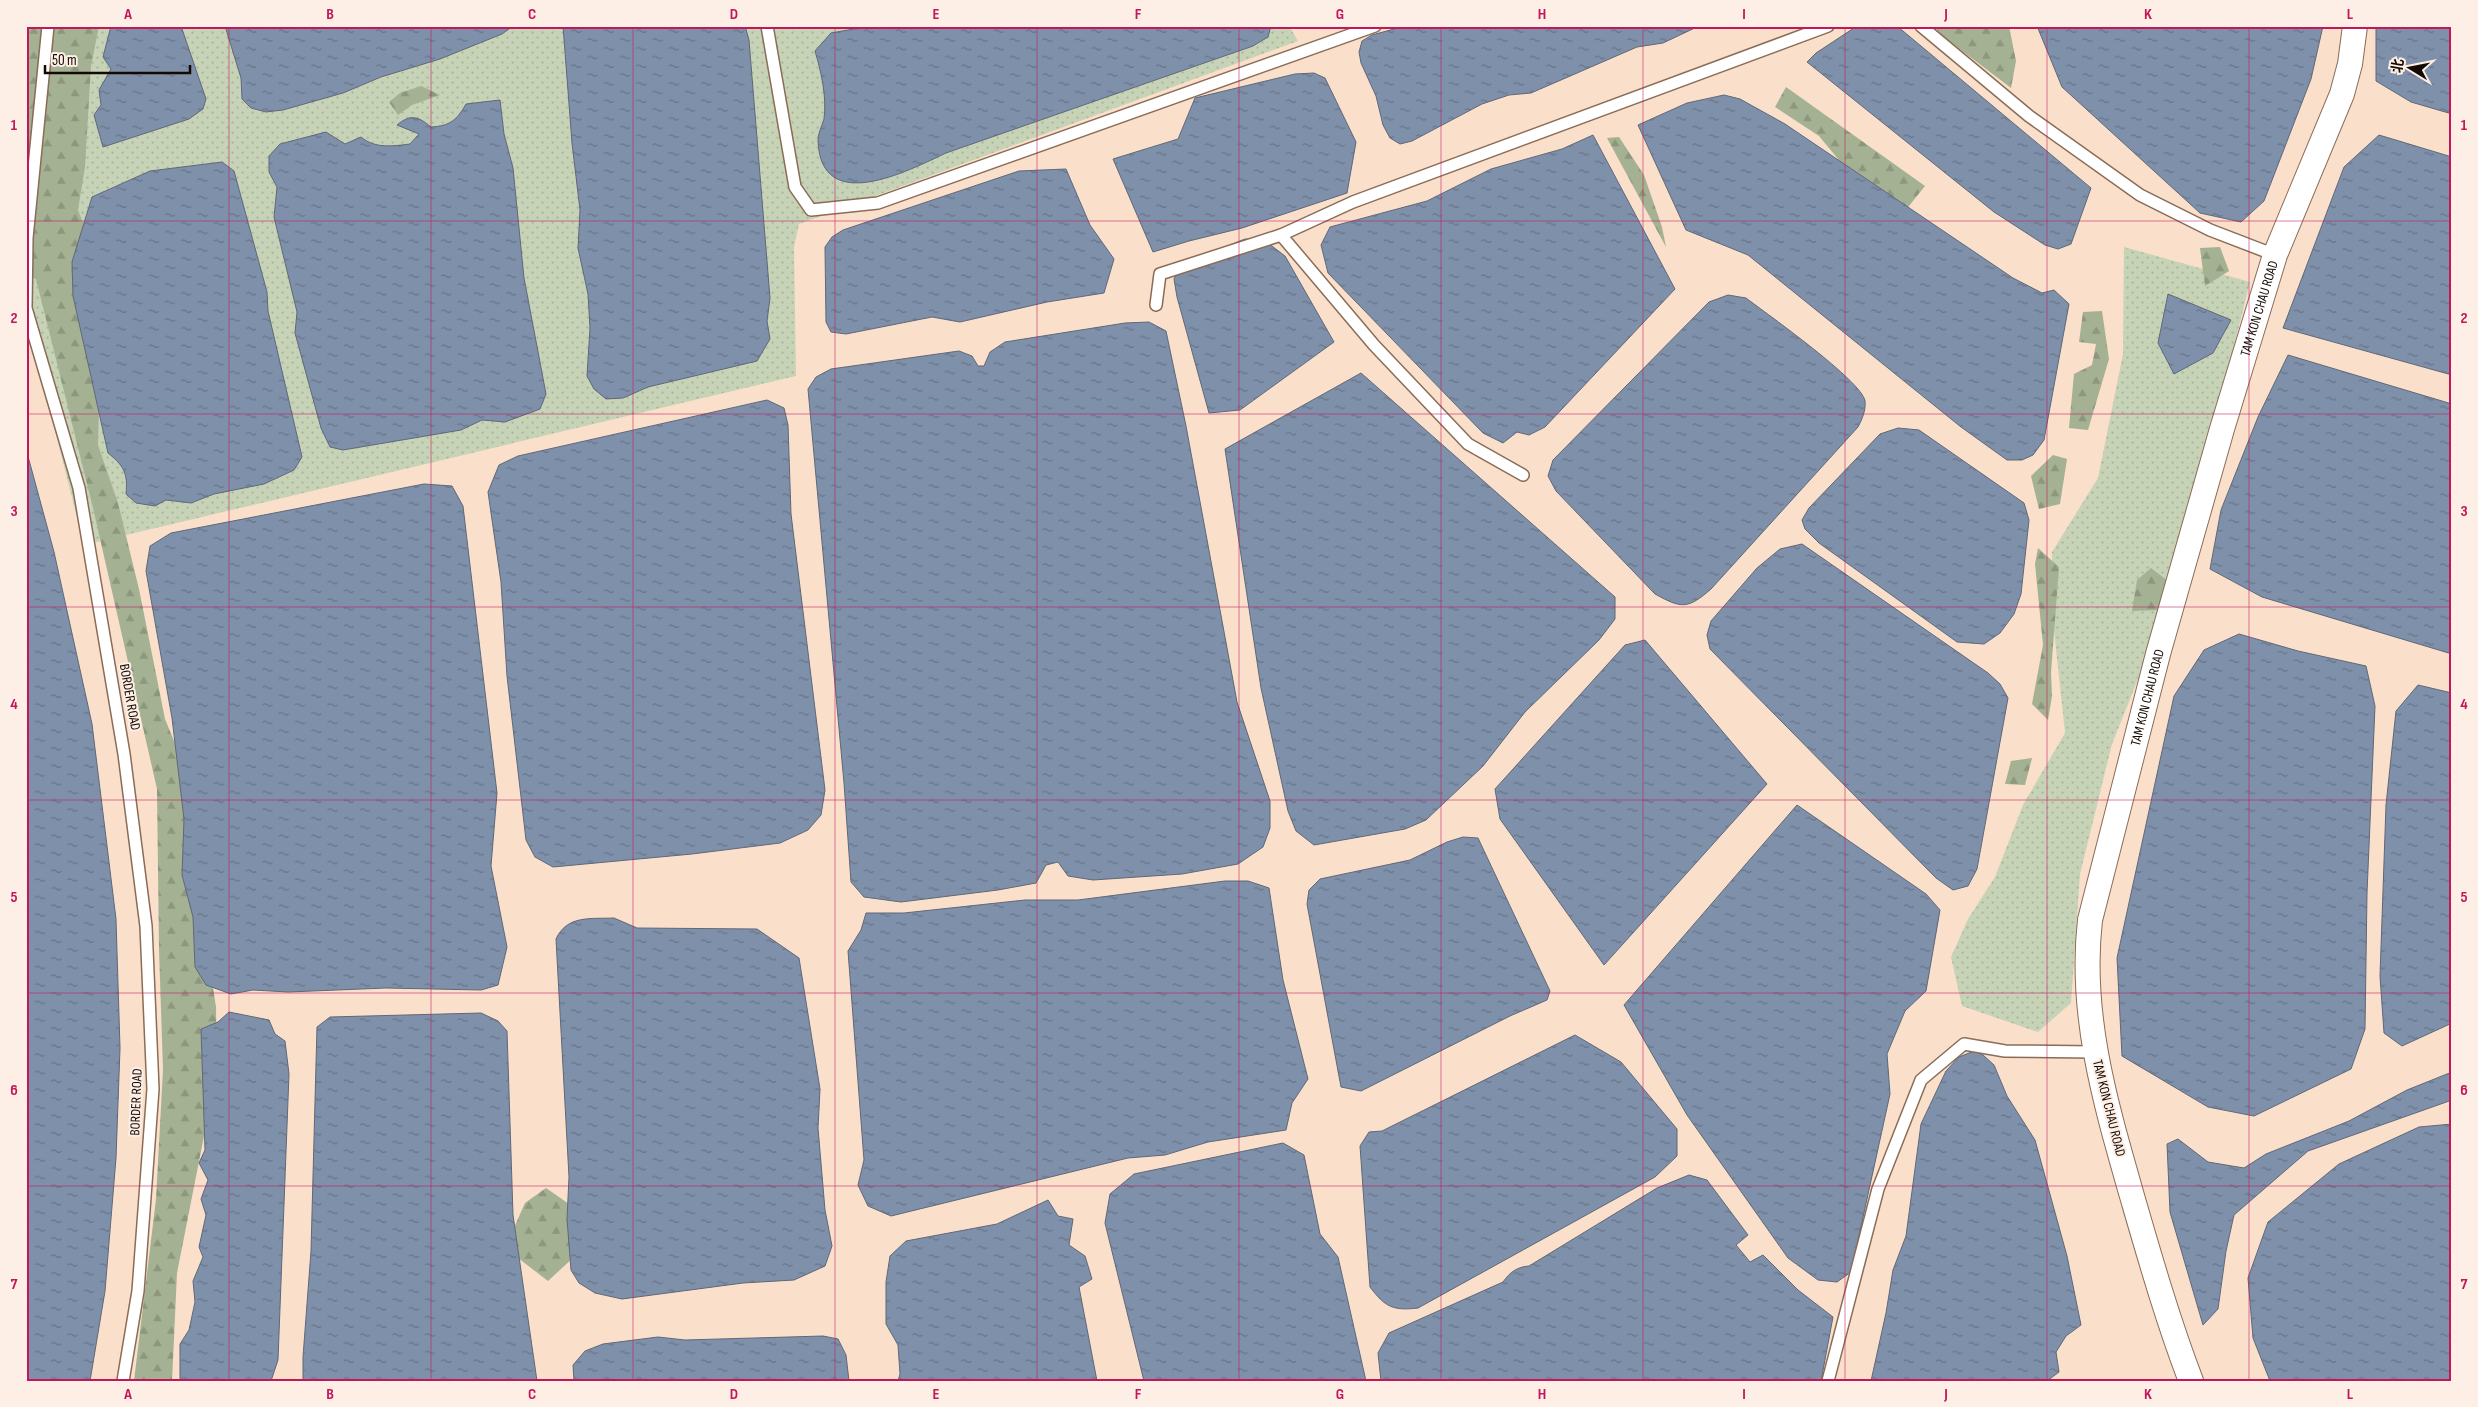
<svg xmlns="http://www.w3.org/2000/svg" width="2478" height="1407" font-family="'Sofia Sans Condensed','Noto Sans SC',sans-serif">
<style>
.grass{fill:url(#grass-dots)}
.forest{fill:url(#forest-firs)}
.water{fill:url(#water-ripples);stroke:#5f6878}
.lines{fill:none;stroke-linecap:round;stroke-linejoin:round}
.service-casing{stroke:#8a6c57;stroke-width:14}
.minor-casing{stroke:#8a6c57;stroke-width:26}
.service{stroke:#fff;stroke-width:11}
.minor{stroke:#fff;stroke-width:24}
.grid{fill:none;stroke:#c2185b;stroke-width:1;stroke-opacity:0.55}
.labels{text-anchor:middle;dominant-baseline:central;stroke-width:4;stroke-linejoin:round;paint-order:stroke}
.street-label{font-size:14px;fill:#140a03;stroke:#fdefe5}
.neatline{fill:none;stroke:#c2185b;stroke-width:2}
.grid-label{font-size:16px;text-anchor:middle;font-weight:bold;fill:#c2185b}
</style>
<defs>
<pattern id="grass-dots" width="8" height="8" patternUnits="userSpaceOnUse" patternTransform="scale(1.25)"><rect width="8" height="8" fill="#c7d3b7"/><path d="M2 2h.1M6 6h.1" fill="none" stroke="#aab49c" stroke-width="1.8" stroke-linecap="round"/></pattern>
<pattern id="forest-firs" width="22" height="20" patternUnits="userSpaceOnUse" patternTransform="scale(1.25)"><rect width="22" height="20" fill="#a4b193"/><path d="M5 1l3.5 6h-7zM16 11l3.5 6h-7z" fill="#8c977d"/></pattern>
<pattern id="water-ripples" width="26" height="14" patternUnits="userSpaceOnUse" patternTransform="scale(1.25)"><rect width="26" height="14" fill="#7f90aa"/><path d="M2 4q2-2 4 0t4 0M15 11q2-2 4 0t4 0" fill="none" stroke="#677488"/></pattern>
</defs>
<rect width="100%" height="100%" fill="#fadfcb"/>
<g class="grass">
<polygon points="57,26 1289,26 1298,41 799,224 794,247 796,376 84,545 26,316"/>
<polygon points="2124,247 2250,282 2230,362 2138,679 2112,744 2080,874 2071,1003 2038,1032 1962,1006 1951,957 1968,919 1995,877 2023,805 2065,733 2053,621 2052,552 2098,478 2123,354"/>
</g>
<g class="forest">
<polygon points="26,26 99,26 91,66 85,167 78,210 92,247 100,353 98,445 118,503 139,589 165,719 195,792 209,962 216,1007 217,1070 177,1273 172,1381 134,1381 156,1199 163,1070 159,949 157,789 93,508 36,279 26,274"/>
<polygon points="1939,26 2009,26 2016,61 2011,88 1936,31"/>
<polygon points="421,86 440,95 412,105 398,115 389,102 400,93"/>
<polygon points="1786,87 1925,186 1905,211 1843,165 1819,136 1775,107"/>
<polygon points="1619,137 1644,175 1662,227 1666,247 1607,138"/>
<polygon points="2220,247 2229,271 2205,286 2200,248"/>
<polygon points="2102,311 2109,359 2088,430 2069,428 2074,374 2092,365 2096,344 2079,342 2083,312"/>
<polygon points="2053,455 2067,459 2060,504 2039,509 2031,476"/>
<polygon points="2038,548 2059,567 2051,672 2052,696 2048,720 2032,704 2043,645 2035,564"/>
<polygon points="2151,568 2172,584 2165,610 2132,611 2137,580"/>
<polygon points="2032,758 2025,785 2005,784 2011,761"/>
<polygon points="546,1188 579,1211 587,1245 548,1281 505,1248 525,1203"/>
</g>
<g class="water">
<polygon points="111,26 181,26 206,99 203,109 189,119 103,147 94,115 101,105 99,90 111,69 103,57"/>
<polygon points="225,26 513,26 502,34 440,59 381,77 343,93 283,110 266,112 251,108 242,99 241,78"/>
<polygon points="563,26 745,26 749,40 770,298 767,321 770,339 757,361 648,387 623,398 606,399 594,389 587,376 590,328 588,294 578,248 580,210 572,143"/>
<path d="M897,26H1271L1268,37L1253,46L946,153C908,171 821,216 818,141C818,133 822,126 824,119C827,97 821,71 815,51L831,33L854,29Z"/>
<polygon points="1405,26 1699,26 1663,43 1637,47 1531,93 1509,95 1482,104 1412,141 1400,144 1390,138 1383,125 1376,96 1361,63 1359,52 1362,41 1372,35"/>
<polygon points="1857,26 1897,26 2091,188 2071,244 2058,249 2045,245 1994,212 1807,62 1816,53"/>
<polygon points="2037,26 2323,26 2311,79 2264,201 2241,222 2200,213 2062,87"/>
<polygon points="2376,26 2452,26 2452,114 2411,102 2376,81"/>
<polygon points="1314,73 1325,78 1356,142 1347,193 1242,228 1189,241 1153,252 1113,159 1178,139 1195,98 1295,74"/>
<polygon points="1724,95 1740,99 1785,124 2013,278 2042,293 2054,290 2069,304 2044,440 2033,455 2022,460 2007,460 1961,427 1748,255 1686,230 1638,125 1687,103"/>
<path d="M500,100L504,134L513,168L524,278L546,394L540,409L505,422L482,420L461,430L343,450L330,447L321,428L295,333L297,312L274,217L277,187L269,172V156L280,144L326,132L345,144L361,137C375,149 393,146 410,144L419,134L397,125C410,114 418,116 431,127C450,126 457,120 466,104Z"/>
<polygon points="1593,135 1675,289 1545,427 1529,435 1517,432 1503,443 1483,433 1328,273 1321,245 1330,227 1427,201 1491,169 1562,149"/>
<polygon points="2379,135 2452,157 2452,375 2283,328 2344,167"/>
<path d="M222,162L234,171L267,292L268,311L302,457L294,470L264,484L214,494L191,503L166,500L155,506L136,503L126,494C128,473 124,466 108,453L73,296L72,262L92,197L150,171Z"/>
<polygon points="1066,169 1090,225 1114,259 1104,293 1047,302 960,322 932,317 846,334 831,332 826,322 825,247 832,237 843,230 1019,171"/>
<polygon points="1245,239 1264,240 1285,256 1334,342 1240,410 1209,413 1177,297 1174,279 1181,264"/>
<polygon points="2168,294 2231,320 2213,353 2174,374 2158,343"/>
<path d="M1728,295L1746,298C1767,314 1862,381 1865,401C1866,411 1862,419 1858,427L1711,589C1688,609 1682,609 1655,594L1556,491L1548,476L1553,460L1709,302Z"/>
<polygon points="1149,322 1166,331 1186,426 1237,702 1270,801 1270,828 1263,847 1238,864 1182,874 1093,880 1068,876 1058,862 1046,865 1036,883 998,890 901,902 864,897 851,882 844,783 808,389 816,377 831,369 959,351 972,356 978,366 984,366 990,352 1005,342 1125,323"/>
<polygon points="2288,355 2452,404 2452,654 2262,597 2210,569 2221,510 2258,417"/>
<polygon points="1361,373 1615,597 1615,619 1599,640 1525,712 1483,766 1426,820 1405,829 1314,845 1296,831 1288,811 1261,688 1225,449"/>
<polygon points="767,400 784,408 788,425 791,514 825,790 821,815 808,830 780,843 692,854 553,867 535,857 526,840 507,676 501,582 488,492 499,465 518,456"/>
<polygon points="1898,428 1919,430 2024,503 2029,520 2021,594 2014,614 2000,633 1984,644 1957,642 1819,543 1805,529 1802,520 1809,508 1880,434"/>
<polygon points="26,449 54,552 92,724 116,919 120,1048 116,1158 105,1291 90,1381 26,1381"/>
<polygon points="424,484 452,486 463,506 497,793 491,866 507,947 498,985 481,990 386,988 288,992 253,990 231,994 206,985 195,967 193,917 182,875 184,819 172,718 146,571 150,546 171,533"/>
<polygon points="1802,544 1988,673 2000,684 2008,698 1977,869 1968,886 1953,890 1936,878 1710,649 1707,635 1711,621 1757,568 1780,549"/>
<polygon points="2239,634 2298,651 2366,666 2375,706 2367,893 2365,1029 2351,1069 2254,1116 2208,1107 2122,1056 2117,958 2174,696 2204,650"/>
<polygon points="1645,640 1767,784 1604,965 1500,819 1495,789 1625,645"/>
<polygon points="2418,685 2452,693 2452,1023 2402,1046 2384,1033 2380,976 2386,805 2396,711"/>
<polygon points="1797,805 1926,894 1940,910 1926,991 1905,1011 1887,1054 1890,1094 1851,1272 1837,1282 1818,1280 1788,1258 1687,1115 1624,1005"/>
<polygon points="1463,837 1478,838 1550,991 1547,1000 1510,1016 1361,1091 1341,1087 1307,904 1309,890 1320,879 1410,860 1447,842"/>
<polygon points="1225,881 1248,881 1269,888 1283,980 1308,1079 1292,1103 1286,1130 1208,1142 1165,1155 1128,1158 891,1216 868,1206 858,1185 864,1160 848,951 861,930 866,913 904,913 1025,900 1078,900"/>
<path d="M614,918L637,928L757,929L799,958L820,1089L818,1128L825,1210L832,1246L825,1266L794,1280L743,1283L622,1299L595,1293L579,1283L571,1270L567,1219L569,1177L556,939C567,915 590,919 614,918Z"/>
<polygon points="229,1012 269,1020 275,1034 285,1041 289,1074 278,1360 271,1381 180,1381 180,1344 189,1330 195,1302 193,1281 203,1257 199,1247 206,1215 201,1199 208,1180 199,1163 205,1150 201,1029 218,1022"/>
<polygon points="481,1013 498,1021 507,1031 513,1215 537,1381 303,1381 303,1357 311,1251 317,1027 330,1017"/>
<path d="M1575,1035L1621,1062L1677,1129V1156L1655,1177L1418,1308C1393,1311 1385,1307 1370,1287L1360,1146L1369,1132L1382,1131Z"/>
<polygon points="1974,1051 1983,1055 1994,1065 2007,1096 2035,1140 2067,1256 2081,1325 2066,1336 2056,1352 2059,1372 2047,1381 1871,1381 1886,1313 1893,1270 1906,1236 1921,1124 1946,1071 1959,1057"/>
<polygon points="2452,1072 2452,1100 2308,1151 2234,1215 2226,1251 2218,1309 2203,1325 2170,1212 2167,1144 2178,1139 2208,1162 2244,1168 2266,1154 2349,1121 2407,1090"/>
<polygon points="2452,1124 2452,1381 2270,1381 2253,1338 2248,1278 2268,1222 2339,1164 2419,1127"/>
<polygon points="1283,1143 1304,1155 1320,1234 1338,1257 1366,1381 1144,1381 1105,1223 1110,1194 1134,1174"/>
<path d="M1689,1175L1707,1180L1748,1235L1736,1245L1750,1262L1763,1255L1798,1290L1833,1317L1821,1381H1381L1378,1353L1389,1333L1503,1282C1510,1272 1517,1267 1529,1266L1657,1188Z"/>
<polygon points="1048,1200 1058,1216 1073,1219 1069,1245 1085,1256 1092,1279 1079,1287 1097,1381 898,1381 900,1374 898,1345 886,1324 886,1282 890,1256 906,1241 997,1224"/>
<polygon points="823,1336 838,1339 846,1355 849,1381 574,1381 573,1365 585,1351 603,1344 658,1337 685,1340"/>
</g>
<g class="lines">
<defs>
<g id="service">
<polyline points="48,26 27,238 26,308 79,488 124,754 146,926 153,1089 138,1291 123,1381"/>
<polyline points="767,26 795,187 811,210 878,203 1375,26"/>
<polyline points="1921,26 2029,116 2140,195 2210,230 2275,255"/>
<polyline points="1281,235 1374,345 1468,444 1523,475"/>
<polyline points="1156,305 1160,274 1281,235 1353,202 1828,26"/>
<polyline points="1828,1381 1878,1189 1921,1080 1964,1044 2005,1051 2095,1052"/>
</g>
<g id="minor">
<path id="s1" d="M2191,1381C2168,1321 2150,1258 2132,1196C2106,1105 2079,1015 2090,920L2158,654L2222,429L2275,255L2342,94L2350,64L2355,26"/>
</g>
</defs>
<use href="#service" class="service-casing"/>
<use href="#minor" class="minor-casing"/>
<use href="#service" class="service"/>
<use href="#minor" class="minor"/>
</g>
<path class="grid" d="M229,26V1381M431,26V1381M633,26V1381M835,26V1381M1037,26V1381M1239,26V1381M1441,26V1381M1643,26V1381M1845,26V1381M2047,26V1381M2249,26V1381M26,221H2452M26,414H2452M26,607H2452M26,800H2452M26,993H2452M26,1186H2452"/>
<g class="labels">
<g class="street-label">
<text stroke="none"><textPath href="#s1" startOffset="1110">TAM KON CHAU ROAD</textPath></text>
<text transform="translate(130 697) rotate(80)">BORDER ROAD</text>
<text stroke="none"><textPath href="#s1" startOffset="705">TAM KON CHAU ROAD</textPath></text>
<text transform="translate(136 1102) rotate(-88)">BORDER ROAD</text>
<text transform="translate(2109 1108) rotate(76)">TAM KON CHAU ROAD</text>
</g>
</g>
<rect width="2478" height="1407" fill="none" stroke="#fdefe5" stroke-width="55"/>
<g transform="translate(2410 68) rotate(280)" stroke="#fdefe5" stroke-width="4" paint-order="stroke">
<path d="M0-4L9 19L0 12L-9 19Z" fill="#140a03"/>
<text y="-8" font-size="14" font-weight="bold" text-anchor="middle" fill="#140a03">北</text>
</g>
<path d="M45 65v8h145v-8" fill="none" stroke="#140a03" stroke-width="2.5"/>
<text x="52" y="65" font-size="15" fill="#140a03" stroke="#fdefe5" stroke-width="4" paint-order="stroke">50 m</text>
<rect x="28" y="28" width="2422" height="1352" class="neatline"/>
<g class="grid-label">
<text x="128" y="19">A</text>
<text x="330" y="19">B</text>
<text x="532" y="19">C</text>
<text x="734" y="19">D</text>
<text x="936" y="19">E</text>
<text x="1138" y="19">F</text>
<text x="1340" y="19">G</text>
<text x="1542" y="19">H</text>
<text x="1744" y="19">I</text>
<text x="1946" y="19">J</text>
<text x="2148" y="19">K</text>
<text x="2350" y="19">L</text>
<text x="14" y="130">1</text>
<text x="2464" y="130">1</text>
<text x="14" y="323">2</text>
<text x="2464" y="323">2</text>
<text x="14" y="516">3</text>
<text x="2464" y="516">3</text>
<text x="14" y="709">4</text>
<text x="2464" y="709">4</text>
<text x="14" y="902">5</text>
<text x="2464" y="902">5</text>
<text x="14" y="1095">6</text>
<text x="2464" y="1095">6</text>
<text x="14" y="1289">7</text>
<text x="2464" y="1289">7</text>
<text x="128" y="1399">A</text>
<text x="330" y="1399">B</text>
<text x="532" y="1399">C</text>
<text x="734" y="1399">D</text>
<text x="936" y="1399">E</text>
<text x="1138" y="1399">F</text>
<text x="1340" y="1399">G</text>
<text x="1542" y="1399">H</text>
<text x="1744" y="1399">I</text>
<text x="1946" y="1399">J</text>
<text x="2148" y="1399">K</text>
<text x="2350" y="1399">L</text>
</g>
</svg>
